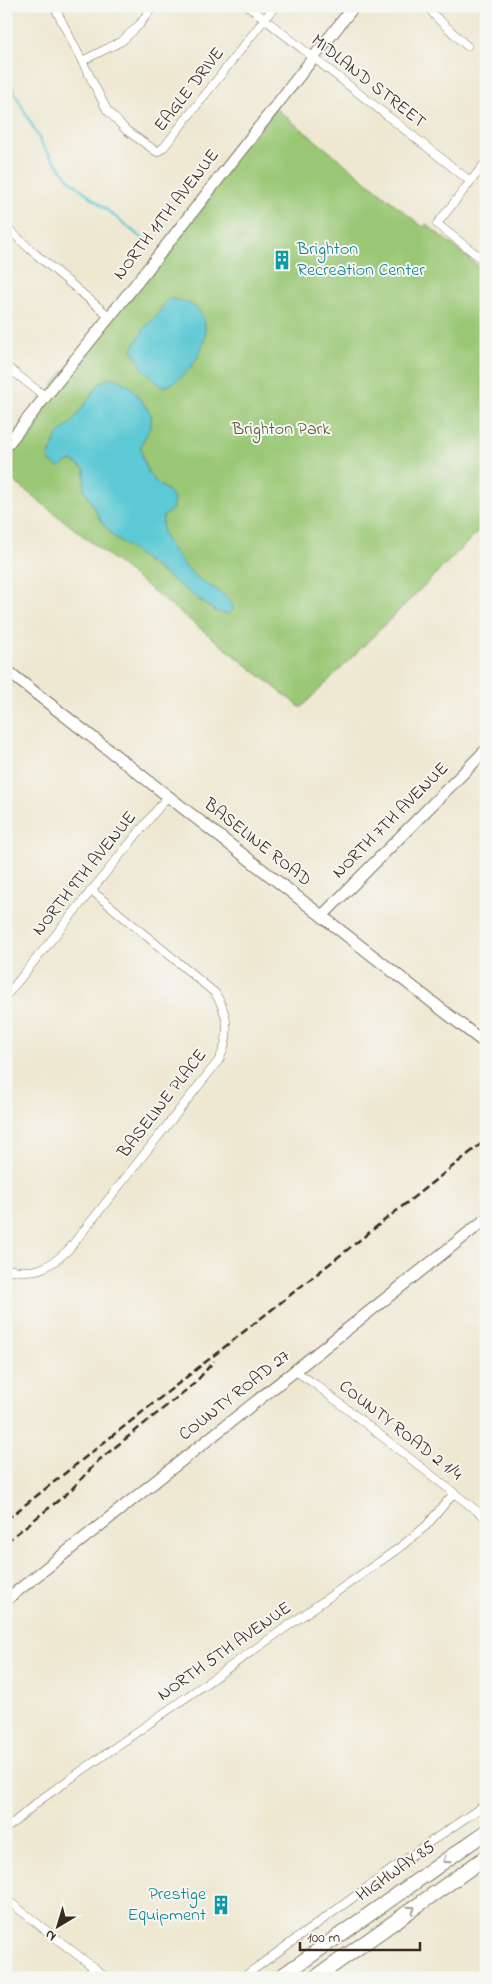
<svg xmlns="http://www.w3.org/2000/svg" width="492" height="1984" font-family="'Indie Flower',sans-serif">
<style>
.green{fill:#9ac774;stroke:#6a7849}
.water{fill:#5dc9d4;stroke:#4c7a79}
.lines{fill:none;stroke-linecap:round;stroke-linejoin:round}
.stream{stroke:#5dc9d4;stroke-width:2.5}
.street-casing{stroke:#7a6c5d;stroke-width:9}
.secondary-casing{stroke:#7a6c5d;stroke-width:13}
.highway-casing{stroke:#7a6c5d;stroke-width:16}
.street{stroke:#fff;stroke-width:8}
.secondary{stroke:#fff;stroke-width:11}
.highway{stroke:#fff;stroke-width:14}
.rail{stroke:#3b2a1e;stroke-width:2.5;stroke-dasharray:8 4;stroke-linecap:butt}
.oneway{stroke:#a79f9a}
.labels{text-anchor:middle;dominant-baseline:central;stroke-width:4;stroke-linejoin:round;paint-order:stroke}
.street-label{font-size:18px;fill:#3b2a1e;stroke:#f6f6f2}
.culture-label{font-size:18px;fill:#0d838f;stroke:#f6f6f2;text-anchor:start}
.park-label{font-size:18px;fill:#585938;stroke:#f6f6f2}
</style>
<rect width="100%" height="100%" fill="#f6f6f2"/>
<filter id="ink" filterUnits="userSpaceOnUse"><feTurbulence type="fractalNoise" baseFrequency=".02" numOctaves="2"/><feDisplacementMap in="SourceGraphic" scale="10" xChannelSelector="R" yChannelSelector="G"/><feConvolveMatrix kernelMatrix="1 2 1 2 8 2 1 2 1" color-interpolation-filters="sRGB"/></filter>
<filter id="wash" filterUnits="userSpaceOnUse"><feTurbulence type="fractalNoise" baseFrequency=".0096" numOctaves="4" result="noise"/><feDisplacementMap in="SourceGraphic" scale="20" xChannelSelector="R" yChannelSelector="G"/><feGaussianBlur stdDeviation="1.12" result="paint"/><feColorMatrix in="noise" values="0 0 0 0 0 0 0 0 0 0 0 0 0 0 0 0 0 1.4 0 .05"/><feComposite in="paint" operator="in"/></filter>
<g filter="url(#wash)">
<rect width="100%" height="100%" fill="#eee8d1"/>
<polygon class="green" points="274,107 423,227 426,224 486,272 486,524 301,708 6,475 6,445"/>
<g class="water">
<path d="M171,299C235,304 196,382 162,387L143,369L132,349L145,327L157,316L166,301Z"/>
<path d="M109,378H116L131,387L151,414V425L141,445L142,455L148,472L156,482L168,491L174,499L173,508L163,517C162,524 162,530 164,536C168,544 186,568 193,574C207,588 224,588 234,609L228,614L217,612L209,607L113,536L101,521L84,489L85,470L73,461L66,463L59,468L52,463L48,458L57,436L73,421L99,384Z"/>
</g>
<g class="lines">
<polyline class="stream" points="6,76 44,148 71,181 149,244"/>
</g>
</g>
<g filter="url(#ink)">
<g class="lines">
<defs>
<g id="street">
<polyline points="54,6 107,110 126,130 157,152 164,147 275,6"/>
<polyline points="248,6 470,181"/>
<polyline points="428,6 435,16 467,46"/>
<polyline points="82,61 122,41 140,24 153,6"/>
<polyline points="486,162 437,224 486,262"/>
<polyline points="6,227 32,251 109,316"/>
<polyline points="6,366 46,397"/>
<polyline points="6,996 168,796"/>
<path d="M6,1269C36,1275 48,1269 69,1249L219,1060C231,1036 229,1015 215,993L91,890"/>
<polyline points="295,1371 315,1384 486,1518"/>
<polyline points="6,1829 40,1800 399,1548 426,1526 454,1493"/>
<polyline points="6,1899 107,1978"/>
<polyline points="86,1978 94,1967"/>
<polyline points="242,1978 423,1847 486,1804"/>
</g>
<g id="secondary">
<polyline points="6,446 147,270 354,6"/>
<polyline points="6,670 486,1044"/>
<polyline points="322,916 486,750"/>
<polyline points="6,1600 486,1219"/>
</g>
<g id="highway">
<polyline points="279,1978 486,1832"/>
<polyline points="315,1978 486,1857"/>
</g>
</defs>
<use href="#street" class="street-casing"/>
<use href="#secondary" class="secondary-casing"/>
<use href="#highway" class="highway-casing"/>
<use href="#street" class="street"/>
<use href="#secondary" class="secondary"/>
<use href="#highway" class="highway"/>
<g class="rail">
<polyline points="6,1520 486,1140"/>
<polyline points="6,1542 69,1492 99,1460 195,1383 214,1361"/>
</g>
</g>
<defs><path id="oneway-chevron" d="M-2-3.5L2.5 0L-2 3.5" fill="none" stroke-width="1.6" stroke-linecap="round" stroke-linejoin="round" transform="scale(1.25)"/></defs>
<g class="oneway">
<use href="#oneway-chevron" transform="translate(446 1860) rotate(145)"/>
<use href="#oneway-chevron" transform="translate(412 1909) rotate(-35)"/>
</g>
</g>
<defs>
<symbol id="building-bare" viewBox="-9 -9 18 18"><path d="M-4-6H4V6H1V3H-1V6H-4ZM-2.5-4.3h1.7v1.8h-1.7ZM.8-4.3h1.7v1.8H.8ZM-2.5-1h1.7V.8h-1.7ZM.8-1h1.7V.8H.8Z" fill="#0f9aa8" stroke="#f6f6f2" stroke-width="2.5" paint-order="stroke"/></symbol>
</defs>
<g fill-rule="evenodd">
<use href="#building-bare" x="268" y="246" width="28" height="28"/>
<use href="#building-bare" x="207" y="1891" width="28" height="28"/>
</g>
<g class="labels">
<g class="street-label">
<text transform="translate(368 82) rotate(38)">MIDLAND STREET</text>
<text transform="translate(190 90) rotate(-52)">EAGLE DRIVE</text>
<text transform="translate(167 215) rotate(-52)">NORTH 11TH AVENUE</text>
<text transform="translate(391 821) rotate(-45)">NORTH 7TH AVENUE</text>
<text transform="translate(257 843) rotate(38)">BASELINE ROAD</text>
<text transform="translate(85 874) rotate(-51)">NORTH 9TH AVENUE</text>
<text transform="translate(163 1104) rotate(-52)">BASELINE PLACE</text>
<text transform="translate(235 1396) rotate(-38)">COUNTY ROAD 27</text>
<text transform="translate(400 1431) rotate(38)">COUNTY ROAD 2 1/4</text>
<text transform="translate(225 1652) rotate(-35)">NORTH 5TH AVENUE</text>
<text transform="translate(396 1872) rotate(-35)">HIGHWAY 85</text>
</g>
<g class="culture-label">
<text x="297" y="250">Brighton<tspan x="297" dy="21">Recreation Center</tspan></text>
<text x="206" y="1895" text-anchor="end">Prestige<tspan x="206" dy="21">Equipment</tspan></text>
</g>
<g class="park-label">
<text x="281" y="430">Brighton Park</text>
</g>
</g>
<rect width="492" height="1984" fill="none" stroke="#f6f6f2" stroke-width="25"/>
<g transform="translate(58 1926) rotate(218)" stroke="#f6f6f2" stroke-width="4" paint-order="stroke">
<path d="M0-4L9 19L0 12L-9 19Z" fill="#3b2a1e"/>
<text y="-8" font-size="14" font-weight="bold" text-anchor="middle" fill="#3b2a1e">N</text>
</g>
<path d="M300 1942v8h120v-8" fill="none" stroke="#3b2a1e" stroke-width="2.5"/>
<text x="307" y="1942" font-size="15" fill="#3b2a1e" stroke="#f6f6f2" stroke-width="4" paint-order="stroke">100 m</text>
</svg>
